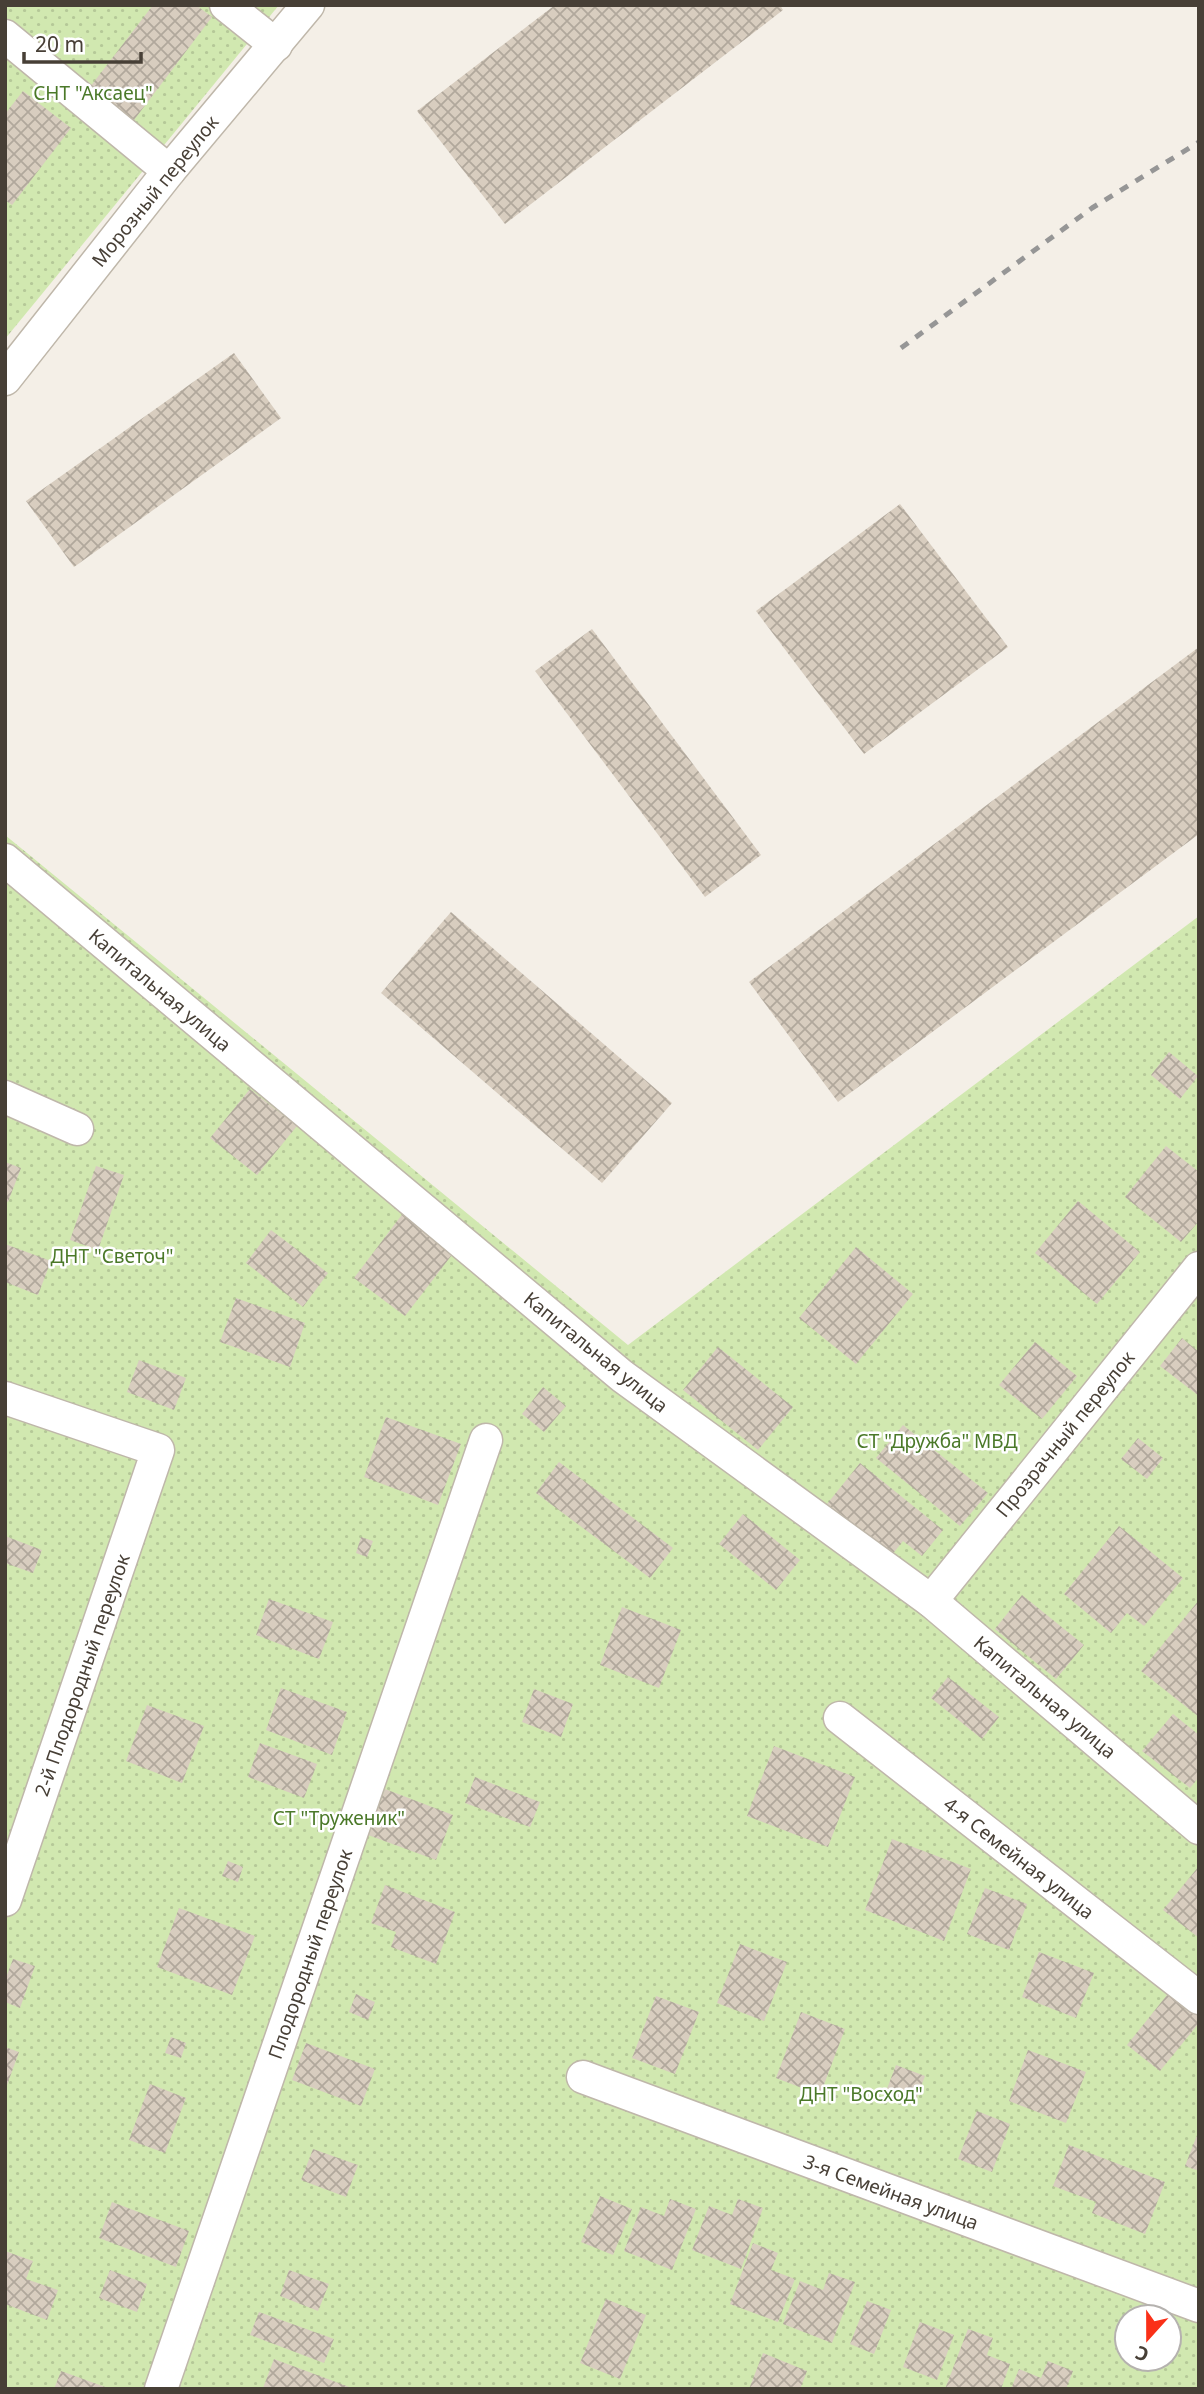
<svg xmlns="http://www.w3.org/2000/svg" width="1204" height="2394" font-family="'Noto Sans',sans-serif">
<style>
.grass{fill:url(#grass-dots);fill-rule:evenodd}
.building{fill:url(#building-cross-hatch)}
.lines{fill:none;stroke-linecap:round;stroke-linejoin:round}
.street-casing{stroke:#bfb7aa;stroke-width:35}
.street{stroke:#fff;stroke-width:32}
.rail{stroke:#969696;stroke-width:5;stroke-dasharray:9 9;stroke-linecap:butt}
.labels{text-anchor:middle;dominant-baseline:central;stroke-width:5;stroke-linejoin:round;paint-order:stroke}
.park-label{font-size:19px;fill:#4b7929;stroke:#fff}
.street-label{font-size:19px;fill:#473f36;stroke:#fff}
</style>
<defs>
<pattern id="grass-dots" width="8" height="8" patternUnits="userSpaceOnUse" patternTransform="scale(1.75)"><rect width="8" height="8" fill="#d1e8b0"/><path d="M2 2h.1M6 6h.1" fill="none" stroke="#b5c898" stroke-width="1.8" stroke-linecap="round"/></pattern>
<pattern id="building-cross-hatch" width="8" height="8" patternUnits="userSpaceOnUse" patternTransform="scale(1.75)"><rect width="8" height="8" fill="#d8cdbf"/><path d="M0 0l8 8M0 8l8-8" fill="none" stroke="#b1a89c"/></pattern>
</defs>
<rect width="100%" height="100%" fill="#f4efe7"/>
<g class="grass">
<polygon points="5,5 279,5 5,339"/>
<path d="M5,835L628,1345L1199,916V2389H5ZM1127,2317H1169V2359H1127Z"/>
</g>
<g class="building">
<polygon points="153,5 196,5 212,17 134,120 90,87"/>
<polygon points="555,5 780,5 783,10 505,224 417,111"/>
<polygon points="23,91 71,128 12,205 5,200 5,114"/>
<polygon points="234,353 281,418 74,567 26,501"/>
<polygon points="900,504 1008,647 864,754 756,611"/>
<polygon points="592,629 761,855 705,897 535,671"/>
<polygon points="1199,647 1199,834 838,1102 749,982"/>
<polygon points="451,912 672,1103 602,1183 381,993"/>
<polygon points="1169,1052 1198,1076 1180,1099 1151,1075"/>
<polygon points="250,1089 297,1126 257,1175 210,1138"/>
<polygon points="1166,1146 1199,1172 1199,1221 1181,1242 1125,1197"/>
<polygon points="5,1162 21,1168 8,1202 5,1200"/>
<polygon points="96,1166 124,1175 98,1250 70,1240"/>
<polygon points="1078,1201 1140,1252 1097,1304 1035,1253"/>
<polygon points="407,1208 458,1247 405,1316 354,1278"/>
<polygon points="271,1230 328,1273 303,1307 246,1263"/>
<polygon points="5,1244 51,1261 38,1295 5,1282"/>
<polygon points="856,1247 913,1294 856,1364 799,1318"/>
<polygon points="236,1298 305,1323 290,1367 220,1342"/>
<polygon points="1182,1338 1199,1352 1199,1396 1160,1366"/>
<polygon points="1035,1342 1077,1376 1042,1419 999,1385"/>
<polygon points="718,1347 793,1407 758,1450 683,1390"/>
<polygon points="139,1360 186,1378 174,1410 127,1392"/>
<polygon points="543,1387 566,1406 544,1432 522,1414"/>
<polygon points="386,1417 461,1444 438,1505 364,1477"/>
<polygon points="903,1425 988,1493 960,1526 876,1458"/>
<polygon points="1138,1438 1163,1458 1147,1479 1121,1459"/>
<polygon points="559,1462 673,1548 650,1578 536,1493"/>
<polygon points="860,1463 943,1530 922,1556 903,1541 891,1556 827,1504"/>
<polygon points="743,1514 800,1560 776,1590 719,1544"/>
<polygon points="1119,1526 1183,1578 1144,1626 1127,1613 1111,1633 1064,1594"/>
<polygon points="5,1536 42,1550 33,1573 5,1563"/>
<polygon points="361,1537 373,1541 367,1557 356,1553"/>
<polygon points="1022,1595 1084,1645 1056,1679 995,1629"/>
<polygon points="269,1599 333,1622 319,1659 256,1635"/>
<polygon points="1199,1600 1199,1717 1141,1671"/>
<polygon points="622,1607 681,1630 659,1688 600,1665"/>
<polygon points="948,1677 999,1717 982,1739 931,1698"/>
<polygon points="281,1688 347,1712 332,1755 266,1730"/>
<polygon points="534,1689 573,1704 561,1737 522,1722"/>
<polygon points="147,1705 204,1726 182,1783 126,1761"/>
<polygon points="1173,1714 1199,1735 1199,1777 1190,1788 1142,1751"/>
<polygon points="260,1743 317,1764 304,1798 248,1777"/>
<polygon points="774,1746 855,1777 828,1847 747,1816"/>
<polygon points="475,1777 540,1802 530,1827 465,1803"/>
<polygon points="385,1789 453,1815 436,1860 368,1835"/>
<polygon points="892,1839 971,1869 944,1941 865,1910"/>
<polygon points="228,1861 243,1867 238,1882 222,1876"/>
<polygon points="1199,1866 1199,1938 1163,1910"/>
<polygon points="385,1885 455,1912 436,1964 391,1947 396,1932 371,1923"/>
<polygon points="985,1888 1027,1904 1009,1950 967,1934"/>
<polygon points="179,1908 255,1936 232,1995 157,1967"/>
<polygon points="740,1944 787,1962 764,2021 717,2003"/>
<polygon points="1039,1952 1094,1973 1076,2018 1022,1997"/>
<polygon points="13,1959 35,1966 20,2008 5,2002 5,1980"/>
<polygon points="1171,1990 1199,2011 1199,2023 1160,2071 1127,2045"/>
<polygon points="356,1994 375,2002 368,2020 349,2012"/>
<polygon points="656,1996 699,2012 675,2074 632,2058"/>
<polygon points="801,2012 845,2029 820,2095 776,2078"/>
<polygon points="171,2037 186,2043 181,2058 165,2053"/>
<polygon points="306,2043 375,2069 361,2106 292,2080"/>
<polygon points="5,2047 19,2052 6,2088 5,2088"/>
<polygon points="1028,2050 1086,2072 1066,2123 1009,2101"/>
<polygon points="896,2065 925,2076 914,2105 885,2094"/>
<polygon points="150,2084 186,2098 165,2153 129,2140"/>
<polygon points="977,2111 1010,2124 992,2172 958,2159"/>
<polygon points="1199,2130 1199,2171 1185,2166"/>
<polygon points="1069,2145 1165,2182 1145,2234 1092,2213 1096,2202 1053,2186"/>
<polygon points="313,2149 358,2165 346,2197 301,2180"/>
<polygon points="600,2196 632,2209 613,2255 581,2242"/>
<polygon points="670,2199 696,2209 672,2270 624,2251 641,2207 664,2216"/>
<polygon points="738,2199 763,2208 741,2269 692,2250 709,2206 732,2215"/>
<polygon points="112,2202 189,2231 176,2267 99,2238"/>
<polygon points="753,2243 778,2253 771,2270 795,2279 778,2322 730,2304"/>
<polygon points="5,2251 33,2261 26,2279 58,2290 47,2320 5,2304"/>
<polygon points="110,2270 147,2284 137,2312 99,2298"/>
<polygon points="289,2270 329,2284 318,2311 280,2296"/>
<polygon points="829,2273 855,2282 832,2343 783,2324 800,2281 823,2290"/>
<polygon points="606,2299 646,2315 620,2379 580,2363"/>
<polygon points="867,2301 891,2310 874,2354 850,2344"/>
<polygon points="259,2312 334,2339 324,2363 250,2335"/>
<polygon points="920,2322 954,2335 937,2380 903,2367"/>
<polygon points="968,2329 993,2338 987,2355 1010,2364 1001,2389 945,2389"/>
<polygon points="763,2353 807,2371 800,2389 749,2389"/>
<polygon points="274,2359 352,2388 352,2389 263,2388"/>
<polygon points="1048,2361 1073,2371 1066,2389 1011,2389 1019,2369 1041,2378"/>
<polygon points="61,2371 108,2388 108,2389 54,2389"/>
</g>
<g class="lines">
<defs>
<g id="street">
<polyline points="226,5 276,45"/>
<polyline points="5,36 169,171"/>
<polyline points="5,379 169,171 308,5"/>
<polyline points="5,860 622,1376 931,1601 1199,1828"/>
<polyline points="5,1097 77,1129"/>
<polyline points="5,1398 158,1450 5,1900"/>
<polyline points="931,1601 1199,1268"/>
<polyline points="840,1718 1199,1998"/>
<polyline points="583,2077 1199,2306"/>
<polyline points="161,2389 486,1440"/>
</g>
</defs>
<use href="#street" class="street-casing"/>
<use href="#street" class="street"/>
<polyline class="rail" points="901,348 1092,208 1199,142"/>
</g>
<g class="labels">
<g class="park-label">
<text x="93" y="93">СНТ "Аксаец"</text>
<text x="112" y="1256">ДНТ "Светоч"</text>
<text x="937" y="1441">СТ "Дружба" МВД</text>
<text x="339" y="1818">СТ "Труженик"</text>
<text x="861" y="2094">ДНТ "Восход"</text>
</g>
<g class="street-label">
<text transform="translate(155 191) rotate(-51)">Морозный переулок</text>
<text transform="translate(160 990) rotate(40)">Капитальная улица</text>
<text transform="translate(596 1352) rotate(39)">Капитальная улица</text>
<text transform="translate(1065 1434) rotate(-51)">Прозрачный переулок</text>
<text transform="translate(82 1675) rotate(-71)">2-й Плодородный переулок</text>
<text transform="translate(1045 1697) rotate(40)">Капитальная улица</text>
<text transform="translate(1019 1858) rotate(38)">4-я Семейная улица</text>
<text transform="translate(310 1954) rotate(-71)">Плодородный переулок</text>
<text transform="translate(891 2192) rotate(20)">3-я Семейная улица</text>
</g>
</g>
<rect width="1204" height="2394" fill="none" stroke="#473f36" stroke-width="14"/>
<g transform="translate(1148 2338) rotate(201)"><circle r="33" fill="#ffffff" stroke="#b5b2af" stroke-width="2"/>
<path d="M0-5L12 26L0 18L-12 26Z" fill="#fa3018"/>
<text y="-10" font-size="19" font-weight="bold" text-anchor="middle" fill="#473f36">С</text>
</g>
<path d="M24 52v10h117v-10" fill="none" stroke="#473f36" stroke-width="3.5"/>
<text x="35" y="52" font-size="21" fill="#473f36" stroke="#ffffff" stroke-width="5" paint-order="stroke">20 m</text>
</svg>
